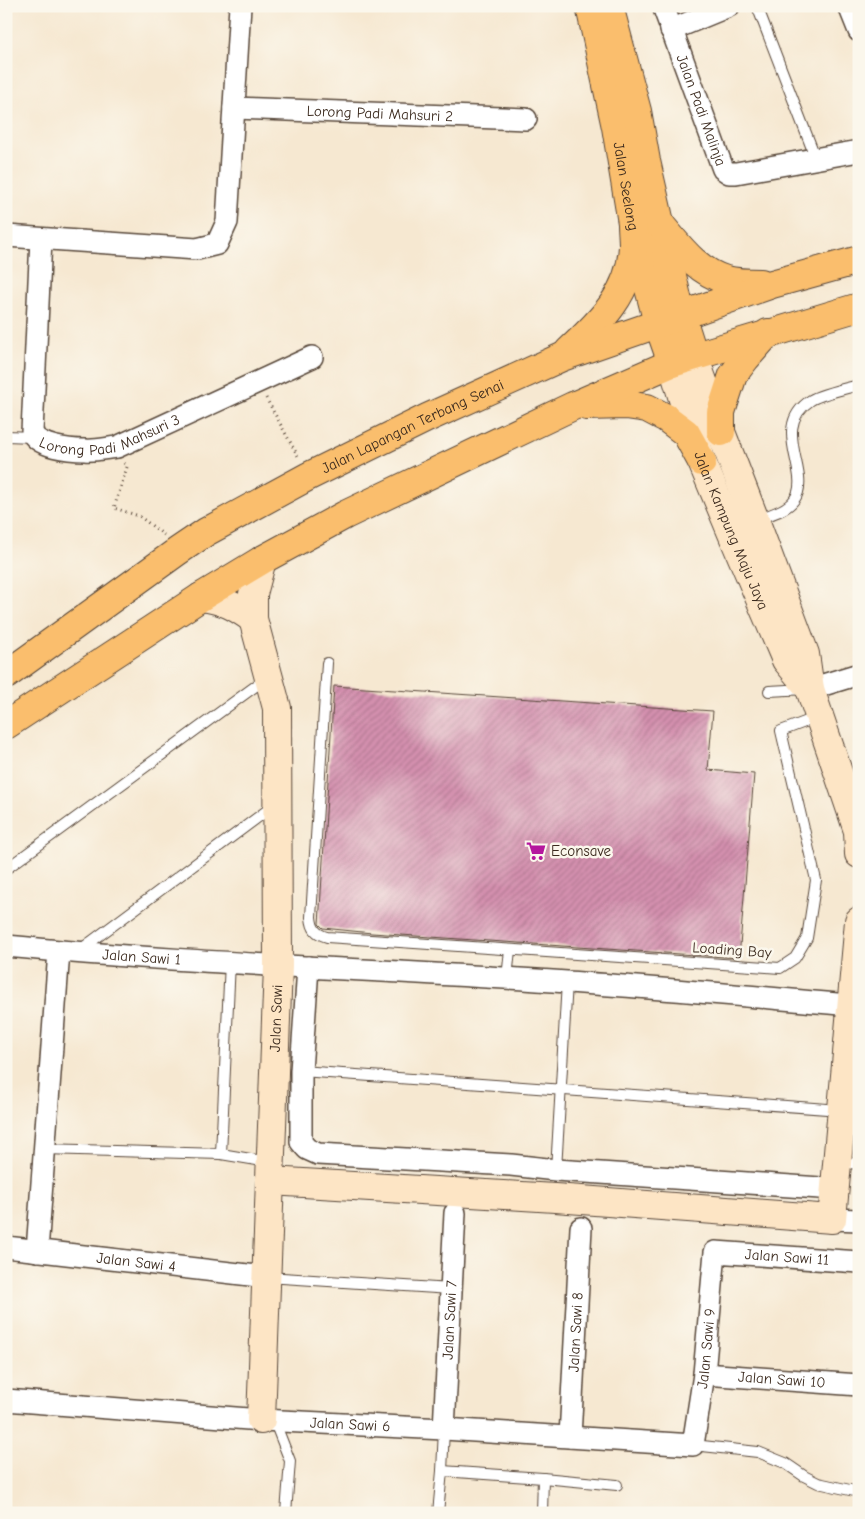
<svg xmlns="http://www.w3.org/2000/svg" width="865" height="1519" font-family="'Comic Neue',sans-serif">
<style>
.building{fill:url(#building-hatch)}
.lines{fill:none;stroke-linecap:round;stroke-linejoin:round}
.lane-casing{stroke:#574639;stroke-width:12}
.street-casing{stroke:#574639;stroke-width:24}
.secondary-casing{stroke:#574639;stroke-width:30}
.primary-casing{stroke:#574639;stroke-width:30}
.highway-casing{stroke:#574639;stroke-width:30}
.path{stroke:#574639;stroke-width:3;stroke-dasharray:1 4;stroke-linecap:butt}
.lane{stroke:#fff;stroke-width:10}
.street{stroke:#fff;stroke-width:21}
.secondary{stroke:#fde5c5;stroke-width:28}
.primary{stroke:#fabe6d;stroke-width:28}
.highway{stroke:#fabe6d;stroke-width:28}
.labels{text-anchor:middle;dominant-baseline:central;stroke-width:5;stroke-linejoin:round;paint-order:stroke}
.street-label{font-size:15px;fill:#3b2a1e;stroke:#fbf7ec}
.poi-label{font-size:15px;fill:#3b2a1e;stroke:#fbf7ec;text-anchor:start}
</style>
<defs>
<pattern id="building-hatch" width="6" height="6" patternUnits="userSpaceOnUse" patternTransform="scale(1.25)"><rect width="6" height="6" fill="#d490af"/><path d="M-1 1l2-2M0 6l6-6M5 7l2-2" fill="none" stroke="#ad768e"/></pattern>
</defs>
<rect width="100%" height="100%" fill="#fbf7ec"/>
<filter id="ink" filterUnits="userSpaceOnUse"><feTurbulence type="fractalNoise" baseFrequency=".02" numOctaves="2"/><feDisplacementMap in="SourceGraphic" scale="10" xChannelSelector="R" yChannelSelector="G"/><feConvolveMatrix kernelMatrix="1 2 1 2 8 2 1 2 1" color-interpolation-filters="sRGB"/></filter>
<filter id="wash" filterUnits="userSpaceOnUse"><feTurbulence type="fractalNoise" baseFrequency=".0096" numOctaves="4" result="noise"/><feDisplacementMap in="SourceGraphic" scale="20" xChannelSelector="R" yChannelSelector="G"/><feGaussianBlur stdDeviation="1.12" result="paint"/><feColorMatrix in="noise" values="0 0 0 0 0 0 0 0 0 0 0 0 0 0 0 0 0 1.4 0 .05"/><feComposite in="paint" operator="in"/></filter>
<g filter="url(#wash)">
<rect width="100%" height="100%" fill="#f6e8d1"/>
<g id="blocks">
<polygon class="building" points="334,686 713,711 708,770 754,774 739,958 372,933 323,928 319,924"/>
</g>
</g>
<g filter="url(#ink)">
<use href="#blocks" fill-opacity="0" stroke="#574639" stroke-width="1"/>
<g class="lines">
<defs>
<g id="lane">
<polyline points="757,6 816,159"/>
<polyline points="6,436 33,437"/>
<path d="M756,520C768,515 786,511 794,500C814,474 768,428 811,400C820,394 847,388 859,385"/>
<path d="M327,663L311,917C312,929 316,934 327,937L780,968L795,958L807,938L816,880L781,731L818,717"/>
<polyline points="769,691 806,689"/>
<polyline points="6,869 268,677"/>
<polyline points="80,950 273,806"/>
<polyline points="230,962 221,1154 269,1162"/>
<polyline points="507,978 510,950"/>
<polyline points="301,1071 841,1110"/>
<polyline points="44,1149 221,1154"/>
<polyline points="838,1162 859,1164"/>
<polyline points="556,1170 567,982"/>
<polyline points="267,1277 451,1289"/>
<polyline points="274,1420 290,1461 286,1513"/>
<polyline points="693,1445 758,1452 785,1463 804,1476 818,1483 859,1492"/>
<polyline points="442,1471 543,1478 542,1513"/>
<polyline points="543,1478 617,1485"/>
<polyline points="438,1513 442,1471 444,1429"/>
</g>
<g id="street">
<path id="s1" d="M663,6L723,169L729,173H736L859,151"/>
<polyline points="849,6 859,31"/>
<polyline points="671,30 729,6"/>
<path id="s2" d="M234,108L526,119"/>
<polyline points="6,236 197,249 217,244 227,222 240,6"/>
<path id="s3" d="M41,239L32,432C37,447 70,450 85,450C95,451 107,448 117,447L312,357"/>
<polyline points="810,689 859,674"/>
<path id="s4" d="M6,946C193,964 380,969 567,982C662,988 756,997 851,1005"/>
<polyline points="308,967 301,1071 301,1142 307,1149 318,1154 511,1165 556,1170 835,1189"/>
<polyline points="832,1219 859,1220"/>
<path id="s5" d="M6,1247L266,1277"/>
<polyline points="37,1251 59,951"/>
<path id="s6" d="M704,1374L859,1385"/>
<path id="s7" d="M6,1400L261,1420L444,1429L693,1445L704,1374L715,1252L859,1262"/>
<path id="s8" d="M444,1429L455,1213"/>
<path id="s9" d="M570,1437L581,1228"/>
</g>
<g id="secondary">
<polyline points="694,356 721,432 755,520 805,654 810,689 858,831 859,854"/>
<path id="s10" d="M672,363L702,462L736,543L786,660L810,689"/>
<path d="M201,597C226,601 233,605 253,619"/>
<polyline points="270,1181 555,1198 832,1219 859,921"/>
<path id="s11" d="M261,1420L278,966L277,708L253,619V594L262,560"/>
</g>
<g id="primary">
<path id="s12" d="M590,6L616,127L632,223L658,323L672,363"/>
<polyline points="609,6 637,111 646,161 681,315 694,356"/>
</g>
<g id="highway">
<path d="M660,224C679,246 696,271 726,280C737,283 750,283 761,283"/>
<path d="M569,351C601,321 631,293 633,246C633,238 632,230 632,223"/>
<polyline points="586,406 626,405 647,408 666,418 686,433 702,462"/>
<polyline points="721,432 721,412 733,375 746,358 768,333"/>
<path id="s13" d="M6,675L178,551L206,532L309,476L427,418L562,357L772,284L859,260"/>
<polyline points="6,725 201,597 262,560 345,515 573,406 672,363 859,307"/>
</g>
</defs>
<use href="#lane" class="lane-casing"/>
<use href="#street" class="street-casing"/>
<use href="#secondary" class="secondary-casing"/>
<use href="#primary" class="primary-casing"/>
<use href="#highway" class="highway-casing"/>
<g class="path">
<polyline points="266,398 299,458"/>
<polyline points="124,463 127,467 114,508 139,516 164,535"/>
</g>
<use href="#lane" class="lane"/>
<use href="#street" class="street"/>
<use href="#secondary" class="secondary"/>
<use href="#primary" class="primary"/>
<use href="#highway" class="highway"/>
</g>
</g>
<defs>
<symbol id="supermarket-bare" viewBox="-9 -9 18 18"><path d="M-6-5.5h2.5l.6 2H6L4.5 2H-2.5L-4.4-4H-6ZM-1.5 3.2a1.3 1.3 0 1 0 .1 0ZM3 3.2a1.3 1.3 0 1 0 .1 0Z" fill="#b5179e" stroke="#fbf7ec" stroke-width="2.5" paint-order="stroke"/></symbol>
</defs>
<g fill-rule="evenodd">
<use href="#supermarket-bare" x="522" y="837" width="28" height="28"/>
</g>
<g class="labels">
<g class="street-label">
<text stroke="none"><textPath href="#s1" startOffset="111">Jalan Padi Malinja</textPath></text>
<text stroke="none"><textPath href="#s2" startOffset="146">Lorong Padi Mahsuri 2</textPath></text>
<text stroke="none"><textPath href="#s12" startOffset="184">Jalan Seelong</textPath></text>
<text stroke="none"><textPath href="#s3" startOffset="279">Lorong Padi Mahsuri 3</textPath></text>
<text stroke="none"><textPath href="#s13" startOffset="478">Jalan Lapangan Terbang Senai</textPath></text>
<text stroke="none"><textPath href="#s10" startOffset="178">Jalan Kampung Maju Jaya</textPath></text>
<text transform="translate(732 950) rotate(4)">Loading Bay</text>
<text stroke="none"><textPath href="#s4" startOffset="136">Jalan Sawi 1</textPath></text>
<text stroke="none"><textPath href="#s11" startOffset="402">Jalan Sawi</textPath></text>
<text stroke="none"><textPath href="#s7" startOffset="955">Jalan Sawi 11</textPath></text>
<text stroke="none"><textPath href="#s5" startOffset="131">Jalan Sawi 4</textPath></text>
<text stroke="none"><textPath href="#s8" startOffset="109">Jalan Sawi 7</textPath></text>
<text stroke="none"><textPath href="#s9" startOffset="105">Jalan Sawi 8</textPath></text>
<text stroke="none"><textPath href="#s7" startOffset="786">Jalan Sawi 9</textPath></text>
<text stroke="none"><textPath href="#s6" startOffset="78">Jalan Sawi 10</textPath></text>
<text stroke="none"><textPath href="#s7" startOffset="345">Jalan Sawi 6</textPath></text>
</g>
<g class="poi-label">
<text x="551" y="851">Econsave</text>
</g>
</g>
<rect width="865" height="1519" fill="none" stroke="#fbf7ec" stroke-width="25"/>
</svg>
